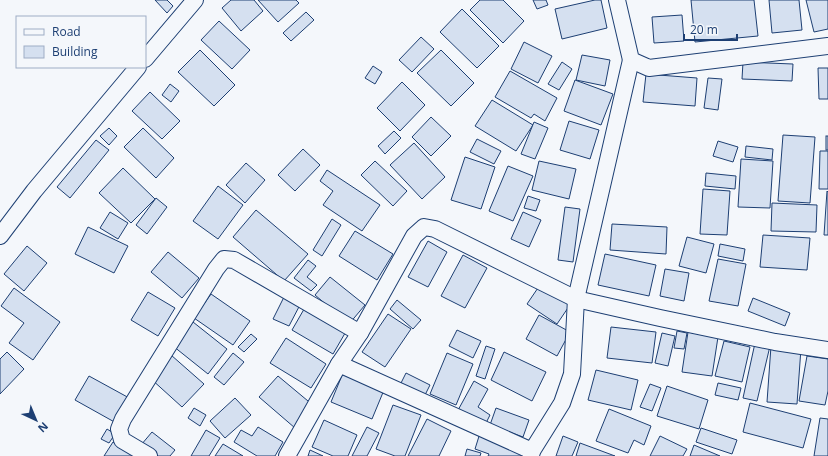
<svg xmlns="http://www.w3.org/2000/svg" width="828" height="456" font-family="'Open Sans',sans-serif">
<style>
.building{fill:#d5e0f0;stroke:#1d3f73}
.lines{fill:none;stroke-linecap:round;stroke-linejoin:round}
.minor-casing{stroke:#1d3f73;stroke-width:18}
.minor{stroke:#f4f7fb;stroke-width:16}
</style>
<rect width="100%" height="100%" fill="#f4f7fb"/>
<g class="building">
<polygon points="155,0 167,0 173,6 167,13"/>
<polygon points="231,0 254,0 263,11 241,31 222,8"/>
<polygon points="258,0 296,0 299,3 278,22"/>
<polygon points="480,0 503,0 524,21 503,43 470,10"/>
<polygon points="533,0 546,0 548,5 537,9"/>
<polygon points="595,0 601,0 607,28 562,39 555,9"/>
<polygon points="691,0 754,0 758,36 695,42"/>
<polygon points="769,0 799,0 802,30 772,33"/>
<polygon points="806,0 828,0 828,29 814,32"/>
<polygon points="462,9 499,46 477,68 440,32"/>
<polygon points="306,12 314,20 291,41 283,33"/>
<polygon points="682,15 684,41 654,43 652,17"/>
<polygon points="219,21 250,50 232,69 201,40"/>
<polygon points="421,37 434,49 412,72 399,60"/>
<polygon points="524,42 552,56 538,83 511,69"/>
<polygon points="200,50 235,85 214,106 178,72"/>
<polygon points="441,50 474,83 451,106 417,73"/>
<polygon points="582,55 610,60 605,86 576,80"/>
<polygon points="562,62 572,69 559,90 548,84"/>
<polygon points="743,62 793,64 792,81 742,79"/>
<polygon points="373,66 382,72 375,84 365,78"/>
<polygon points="818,68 828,68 828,99 819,99"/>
<polygon points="510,71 557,98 545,121 534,114 531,118 495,97"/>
<polygon points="646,74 697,78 695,106 643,102"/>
<polygon points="708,78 722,79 718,110 704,108"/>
<polygon points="575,80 613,94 601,125 564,111"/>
<polygon points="402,82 425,105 400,131 377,108"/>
<polygon points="170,84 179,91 171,102 162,95"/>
<polygon points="150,92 180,121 162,139 132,111"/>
<polygon points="492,100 533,125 516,151 475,126"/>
<polygon points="431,117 451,136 431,156 412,137"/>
<polygon points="569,121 599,130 590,159 560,150"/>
<polygon points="534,122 548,128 535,159 521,154"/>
<polygon points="109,128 117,136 109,145 100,136"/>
<polygon points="143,128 174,158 156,178 124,147"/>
<polygon points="394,131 401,138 385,154 378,146"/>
<polygon points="783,135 815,137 810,203 778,201"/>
<rect x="826" y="136" width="2" height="14"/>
<polygon points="477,139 501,151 494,164 470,152"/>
<polygon points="96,140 109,150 70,198 57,187"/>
<polygon points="718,141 738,147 733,162 713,156"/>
<polygon points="414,143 445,177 422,199 390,165"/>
<polygon points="746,146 773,149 772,160 745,157"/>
<polygon points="303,149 320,165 295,191 278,175"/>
<polygon points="820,151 828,151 828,189 819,189"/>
<polygon points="465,157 495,167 481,209 451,200"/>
<polygon points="741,159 773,161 770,208 738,207"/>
<polygon points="375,161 407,191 393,206 361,175"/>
<polygon points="539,161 576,169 569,199 532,190"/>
<polygon points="246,163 265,180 245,203 226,185"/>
<polygon points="508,166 533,176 513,221 489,211"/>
<polygon points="123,168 155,199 131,223 99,193"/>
<polygon points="327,170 380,205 362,231 323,205 333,191 320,181"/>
<polygon points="706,173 736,176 735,189 705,186"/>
<polygon points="218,186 243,205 218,239 193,221"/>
<polygon points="703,189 730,191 727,235 700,234"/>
<polygon points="827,191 828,192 828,235 824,235"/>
<polygon points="528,196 540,200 536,211 524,208"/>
<polygon points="156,198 167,207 147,234 136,225"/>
<polygon points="772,203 817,205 816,232 771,231"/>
<polygon points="565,207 580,209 573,262 558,260"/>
<polygon points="256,210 308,254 284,281 233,237"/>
<polygon points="110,212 128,223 118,239 100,228"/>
<polygon points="523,212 541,220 529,247 511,239"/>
<polygon points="332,219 341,225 322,256 313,250"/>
<polygon points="612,224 667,227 666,254 610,250"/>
<polygon points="88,227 128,246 114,273 75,254"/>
<polygon points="355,231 393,254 377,280 339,256"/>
<polygon points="763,235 810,238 807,270 760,267"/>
<polygon points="687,237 714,244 706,273 679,266"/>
<polygon points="428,241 447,252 428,287 408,277"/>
<polygon points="720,244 745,249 743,261 718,256"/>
<polygon points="27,246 47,263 24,291 4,274"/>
<polygon points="168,252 199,278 182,298 151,272"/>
<polygon points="605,254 656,265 649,296 598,285"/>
<polygon points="463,255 487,268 465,308 441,296"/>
<polygon points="718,259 746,264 738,306 709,301"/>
<polygon points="308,260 316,266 307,277 317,285 311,291 294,278"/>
<polygon points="665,269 689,273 684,301 660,296"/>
<polygon points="330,277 365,305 349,324 315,295"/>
<polygon points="542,282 572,302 557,324 527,304"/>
<polygon points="14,288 60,322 33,360 9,343 24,323 1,306"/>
<polygon points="148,292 175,308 158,336 131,320"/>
<polygon points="286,293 302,301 289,326 273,319"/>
<polygon points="211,294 250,321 233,345 194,318"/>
<polygon points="753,298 790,313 785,326 748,311"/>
<polygon points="397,300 421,320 413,329 390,309"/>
<polygon points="307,304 348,328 333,354 292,330"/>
<polygon points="388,314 411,329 385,367 362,352"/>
<polygon points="539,315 570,332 557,356 526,339"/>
<polygon points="193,322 227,349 208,374 173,346"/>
<polygon points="611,327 656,332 652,363 607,358"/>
<polygon points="457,330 481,341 473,358 449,346"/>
<polygon points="677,331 687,333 684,349 674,348"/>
<polygon points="688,332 718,337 712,376 682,372"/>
<polygon points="662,333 675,336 668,366 655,363"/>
<polygon points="251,334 257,339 244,352 238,347"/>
<polygon points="286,338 326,364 311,388 270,363"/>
<polygon points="724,341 750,347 742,382 715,376"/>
<polygon points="755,343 770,346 757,401 743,398"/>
<polygon points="486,346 495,349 485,379 476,376"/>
<polygon points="771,346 801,348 797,404 767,402"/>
<polygon points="7,352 24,369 0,394 0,359"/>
<polygon points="504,352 546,372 532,401 491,380"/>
<polygon points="233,353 244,362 224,385 214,377"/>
<polygon points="447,353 473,364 456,405 430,394"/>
<polygon points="171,355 204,384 182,407 150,378"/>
<polygon points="807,356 828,359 828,391 825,405 799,401"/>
<polygon points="596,370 638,380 631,410 588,400"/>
<polygon points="343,373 384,390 372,419 331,402"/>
<polygon points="406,373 430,385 424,397 400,385"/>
<polygon points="89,376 131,399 118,424 75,400"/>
<polygon points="278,376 314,406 295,428 259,397"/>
<polygon points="474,381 488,389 478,407 490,415 484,427 457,412"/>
<polygon points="718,383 741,388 738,400 715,395"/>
<polygon points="650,384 661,388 652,411 640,407"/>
<polygon points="667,386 708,400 699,429 657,416"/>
<polygon points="235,398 251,415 225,438 210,421"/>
<polygon points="750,403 811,419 803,448 743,432"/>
<polygon points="393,405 421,415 405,456 395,456 376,449"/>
<polygon points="194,408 206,415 200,426 188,418"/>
<polygon points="496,408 529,420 523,437 490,425"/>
<polygon points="609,409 651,426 644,445 634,440 628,453 596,441"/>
<polygon points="820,418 828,419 828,456 814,456"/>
<polygon points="427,419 451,431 439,456 408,456"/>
<polygon points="324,420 357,435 348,456 333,456 312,447"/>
<polygon points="258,427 283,442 275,456 257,456 234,442 241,430 252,436"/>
<polygon points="367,427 379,433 367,456 352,456"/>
<polygon points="701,428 737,440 732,454 696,442"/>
<polygon points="107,429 115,434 109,443 101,439"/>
<polygon points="206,430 220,438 209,456 191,456"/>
<polygon points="152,432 175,450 170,456 155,456 141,445"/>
<polygon points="480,433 524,448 521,456 488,456 489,454 475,449"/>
<polygon points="563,436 578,442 572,456 556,456"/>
<polygon points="660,436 687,449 683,456 650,456"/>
<polygon points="113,442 136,456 104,456"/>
<polygon points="580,443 615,456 576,456"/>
<polygon points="223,444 243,456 215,456"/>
<polygon points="694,445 720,456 690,456"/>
<polygon points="467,449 481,453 480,456 465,456"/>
<polygon points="310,450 323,456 308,456"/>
</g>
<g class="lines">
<defs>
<g id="minor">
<polyline points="617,0 631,60 649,68 828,46"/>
<polyline points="145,59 195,0"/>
<polyline points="0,236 34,191 138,67"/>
<polyline points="339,364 532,451"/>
<polyline points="149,456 122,440 119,429 123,419 216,269 224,259 234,260 360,333"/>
<polyline points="287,456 339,364 360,333 414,236 424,227 435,229 576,299 660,318 775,342 828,350"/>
<polyline points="531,456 532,451 562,403 572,374 576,299 631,60"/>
</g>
</defs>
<use href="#minor" class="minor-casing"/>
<use href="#minor" class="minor"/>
</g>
<rect x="16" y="16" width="130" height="52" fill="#f4f7fb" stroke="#9eadc5"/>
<rect x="24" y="29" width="20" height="6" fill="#f4f7fb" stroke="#9eadc5"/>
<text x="52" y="36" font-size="12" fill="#1d3f73">Road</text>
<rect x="24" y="46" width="20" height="12" fill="#d5e0f0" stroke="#9eadc5"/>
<text x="52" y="56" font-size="12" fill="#1d3f73">Building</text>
<g transform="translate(36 420) rotate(136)" stroke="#f4f7fb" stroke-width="3" paint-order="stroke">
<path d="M0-3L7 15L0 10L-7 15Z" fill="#1d3f73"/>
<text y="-6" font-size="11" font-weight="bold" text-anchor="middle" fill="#1d3f73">N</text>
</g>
<path d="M684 34v6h53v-6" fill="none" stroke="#1d3f73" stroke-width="2"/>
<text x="690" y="34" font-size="12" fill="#1d3f73" stroke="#f4f7fb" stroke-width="3" paint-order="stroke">20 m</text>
</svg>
